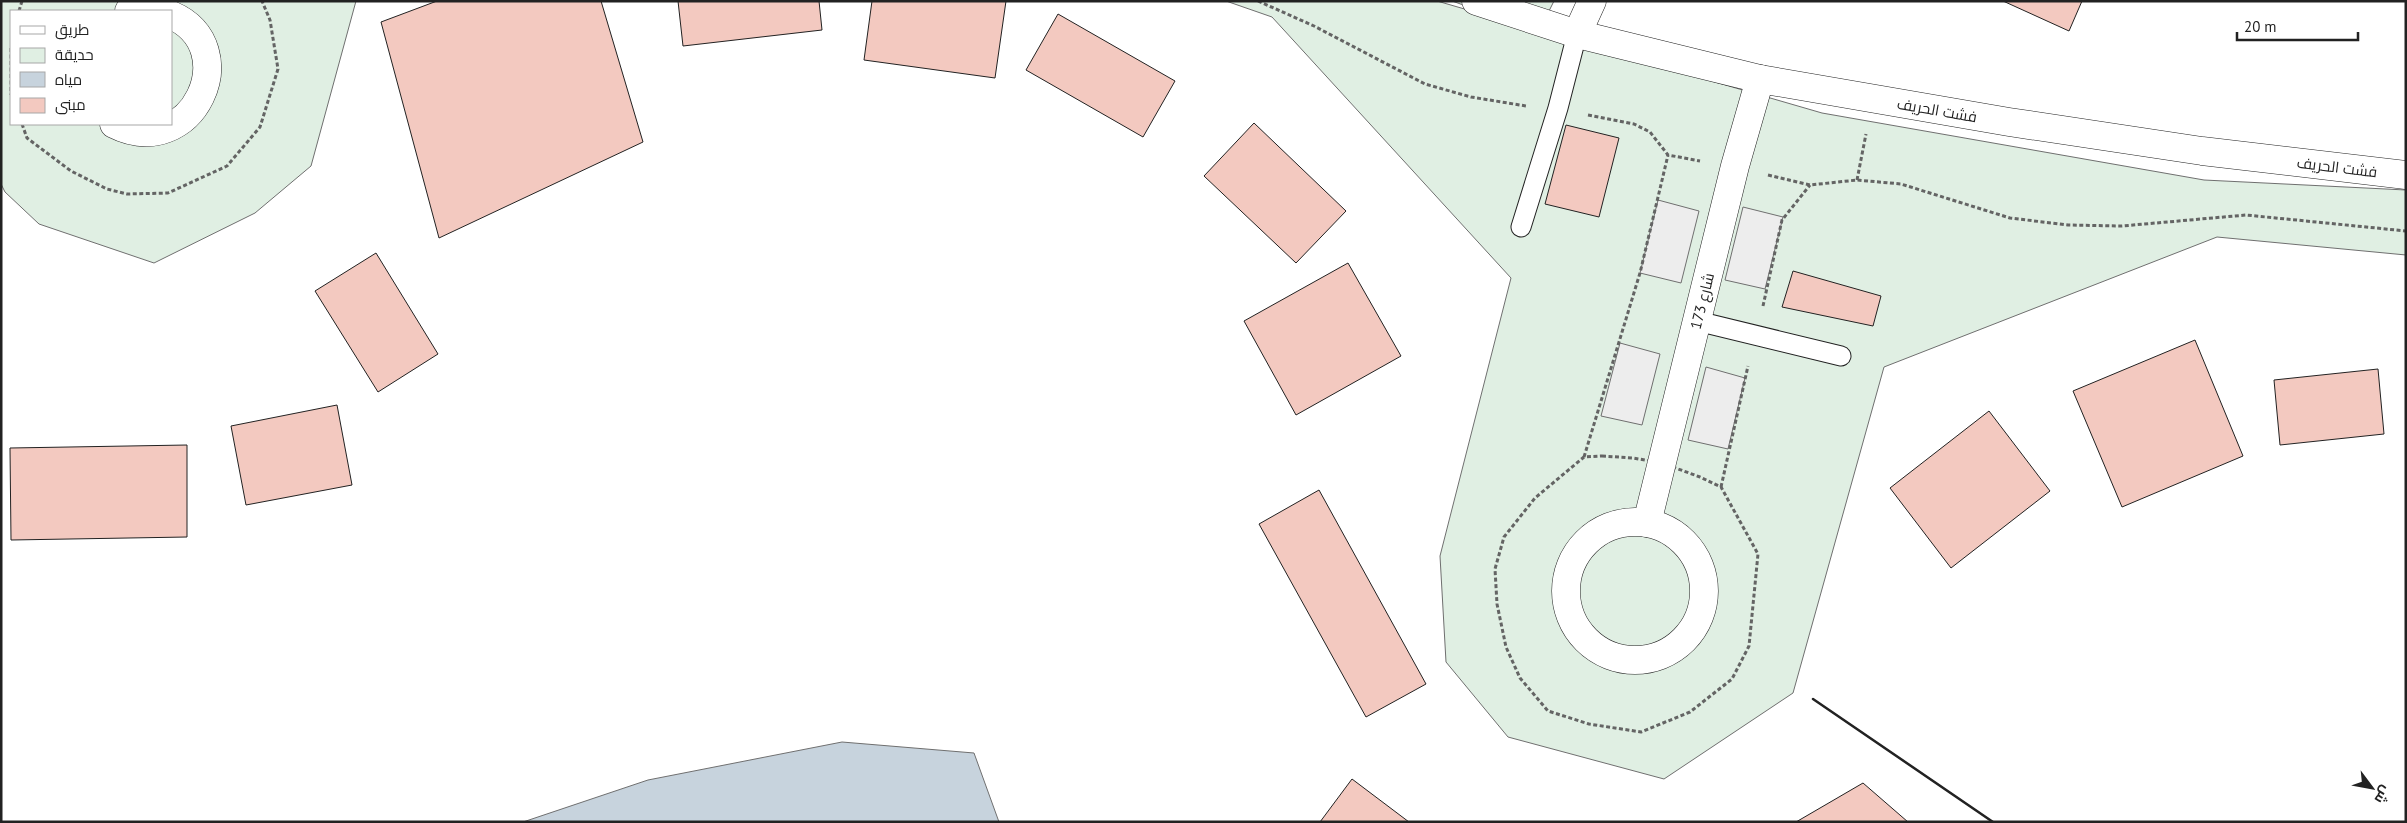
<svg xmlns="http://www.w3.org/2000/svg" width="2407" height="823" font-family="'PT Sans',Cairo,sans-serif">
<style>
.green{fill:#e0efe3;stroke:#6f6f6f;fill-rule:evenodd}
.parking{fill:#ededed;stroke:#6f6f6f}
.water{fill:#c7d3dd;stroke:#6f6f6f}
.building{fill:#f3c9c0;stroke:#222}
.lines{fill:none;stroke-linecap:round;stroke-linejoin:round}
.lane-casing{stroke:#222;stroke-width:21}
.street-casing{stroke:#222;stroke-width:29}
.path{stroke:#646464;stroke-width:3;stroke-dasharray:4 2.5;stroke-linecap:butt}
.lane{stroke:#fff;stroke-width:19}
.street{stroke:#fff;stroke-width:28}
.wall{stroke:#222;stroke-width:2.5}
.labels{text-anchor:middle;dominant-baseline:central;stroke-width:4;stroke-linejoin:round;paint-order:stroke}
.street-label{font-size:15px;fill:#222;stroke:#fff}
</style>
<rect width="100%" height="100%" fill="#fff"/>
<g class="green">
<path d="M1,1H356L311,166L255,213L154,263L39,224L5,192L1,184ZM11,11H171V124H11Z"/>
<polygon points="1226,1 1437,1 1523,26 1452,1 1554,1 1539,31 1822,113 2204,180 2406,190 2406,255 2217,237 1884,367 1793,693 1664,779 1508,737 1446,662 1440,556 1511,278 1272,17"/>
</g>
<g class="parking">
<polygon points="1658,200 1699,211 1681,283 1640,273"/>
<polygon points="1743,207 1783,217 1765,289 1725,280"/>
<polygon points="1620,343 1660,354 1642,425 1601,416"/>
<polygon points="1706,367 1745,378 1728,449 1688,440"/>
</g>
<polygon class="water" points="842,742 974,753 999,822 523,822 648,780"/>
<g class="building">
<polygon points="437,1 601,1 643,142 439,238 381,22"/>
<polygon points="678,1 819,1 822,30 683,46"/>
<polygon points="872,1 1006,1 995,78 864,60"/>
<polygon points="2003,1 2082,1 2069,31"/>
<polygon points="1058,14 1175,81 1143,137 1026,70"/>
<polygon points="1254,123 1346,211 1296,263 1204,176"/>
<polygon points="1566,125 1619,138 1599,217 1545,204"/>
<polygon points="376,253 438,354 378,392 315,291"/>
<polygon points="1348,263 1401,356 1296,415 1244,321"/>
<polygon points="1793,271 1881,296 1873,326 1782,307"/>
<polygon points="2195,340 2243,456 2122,507 2073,391"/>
<polygon points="2378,369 2384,434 2280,445 2274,380"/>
<polygon points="337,405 352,485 246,505 231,426"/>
<polygon points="1989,411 2050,491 1951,568 1890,488"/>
<polygon points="187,445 187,537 11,540 10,448"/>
<polygon points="1319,490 1426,684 1366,717 1259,524"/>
<polygon points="1352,779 1409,822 1320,822"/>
<polygon points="1863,783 1908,822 1796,822"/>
</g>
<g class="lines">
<defs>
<g id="lane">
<polyline points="1521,227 1558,108 1577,34"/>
<polyline points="1697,321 1841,356"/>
</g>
<g id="street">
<polyline points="1476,1 1577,34 1760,79 2009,122 2202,151 2406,175"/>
<polyline points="129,11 140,9 163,11"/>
<polyline points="1577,34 1592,1"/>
<path d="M114,124C193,164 246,47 171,15"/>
<circle cx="1635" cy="591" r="69"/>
<polyline points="1647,523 1735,166 1760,79"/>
</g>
</defs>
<use href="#lane" class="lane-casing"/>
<use href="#street" class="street-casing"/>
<g class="path">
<polyline points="1258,1 1314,26 1425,84 1471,97 1526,106"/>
<polyline points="19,11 22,1"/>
<polyline points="11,48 11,95"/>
<polyline points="1588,115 1634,124 1650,132 1668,155 1700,161"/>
<polyline points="22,124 27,138 71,171 107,189 127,194 168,193 227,166 260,127 278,69 270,20 262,1"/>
<polyline points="1768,175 1810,185 1857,180 1901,184 2010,218 2068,225 2122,226 2246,215 2406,231"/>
<polyline points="1857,180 1866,134"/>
<polyline points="1763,306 1782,220 1810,185"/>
<polygon points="1602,456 1633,458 1662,463 1700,477 1721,487 1758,554 1749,646 1732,679 1690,712 1641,732 1589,724 1548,711 1520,678 1506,647 1497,604 1495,569 1504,537 1535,498 1584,457"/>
<polyline points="1584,457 1640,273 1668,155"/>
<polyline points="1721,487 1748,366"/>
</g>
<use href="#lane" class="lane"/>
<use href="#street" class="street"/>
<polyline class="wall" points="1813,699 1993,822"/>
</g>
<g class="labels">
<g class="street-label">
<text transform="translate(1937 110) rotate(10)">فشت الحريف</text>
<text transform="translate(2337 167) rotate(7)">فشت الحريف</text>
<text transform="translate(1702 301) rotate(-76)">شارع 173</text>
</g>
</g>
<rect width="2407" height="823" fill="none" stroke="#222222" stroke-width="5"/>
<rect x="10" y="10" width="162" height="115" fill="#ffffff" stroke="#a7a7a7"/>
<rect x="20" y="26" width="25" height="8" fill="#ffffff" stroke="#a7a7a7"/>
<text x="55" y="35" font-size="15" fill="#222222">طريق</text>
<rect x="20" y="48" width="25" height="15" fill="#e0efe3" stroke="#a7a7a7"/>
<text x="55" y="60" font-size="15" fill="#222222">حديقة</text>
<rect x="20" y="72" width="25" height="15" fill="#c7d3dd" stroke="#a7a7a7"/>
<text x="55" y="85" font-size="15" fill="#222222">مياه</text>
<rect x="20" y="98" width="25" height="15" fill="#f3c9c0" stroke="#a7a7a7"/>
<text x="55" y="110" font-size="15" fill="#222222">مبنى</text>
<g transform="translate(2372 788) rotate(122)" stroke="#ffffff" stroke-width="4" paint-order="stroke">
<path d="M0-4L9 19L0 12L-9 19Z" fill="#222222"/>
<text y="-8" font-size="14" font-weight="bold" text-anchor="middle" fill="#222222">ش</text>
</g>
<path d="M2237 32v8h121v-8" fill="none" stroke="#222222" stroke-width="2.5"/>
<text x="2244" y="32" font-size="15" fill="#222222" stroke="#ffffff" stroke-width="4" paint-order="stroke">20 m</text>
</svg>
